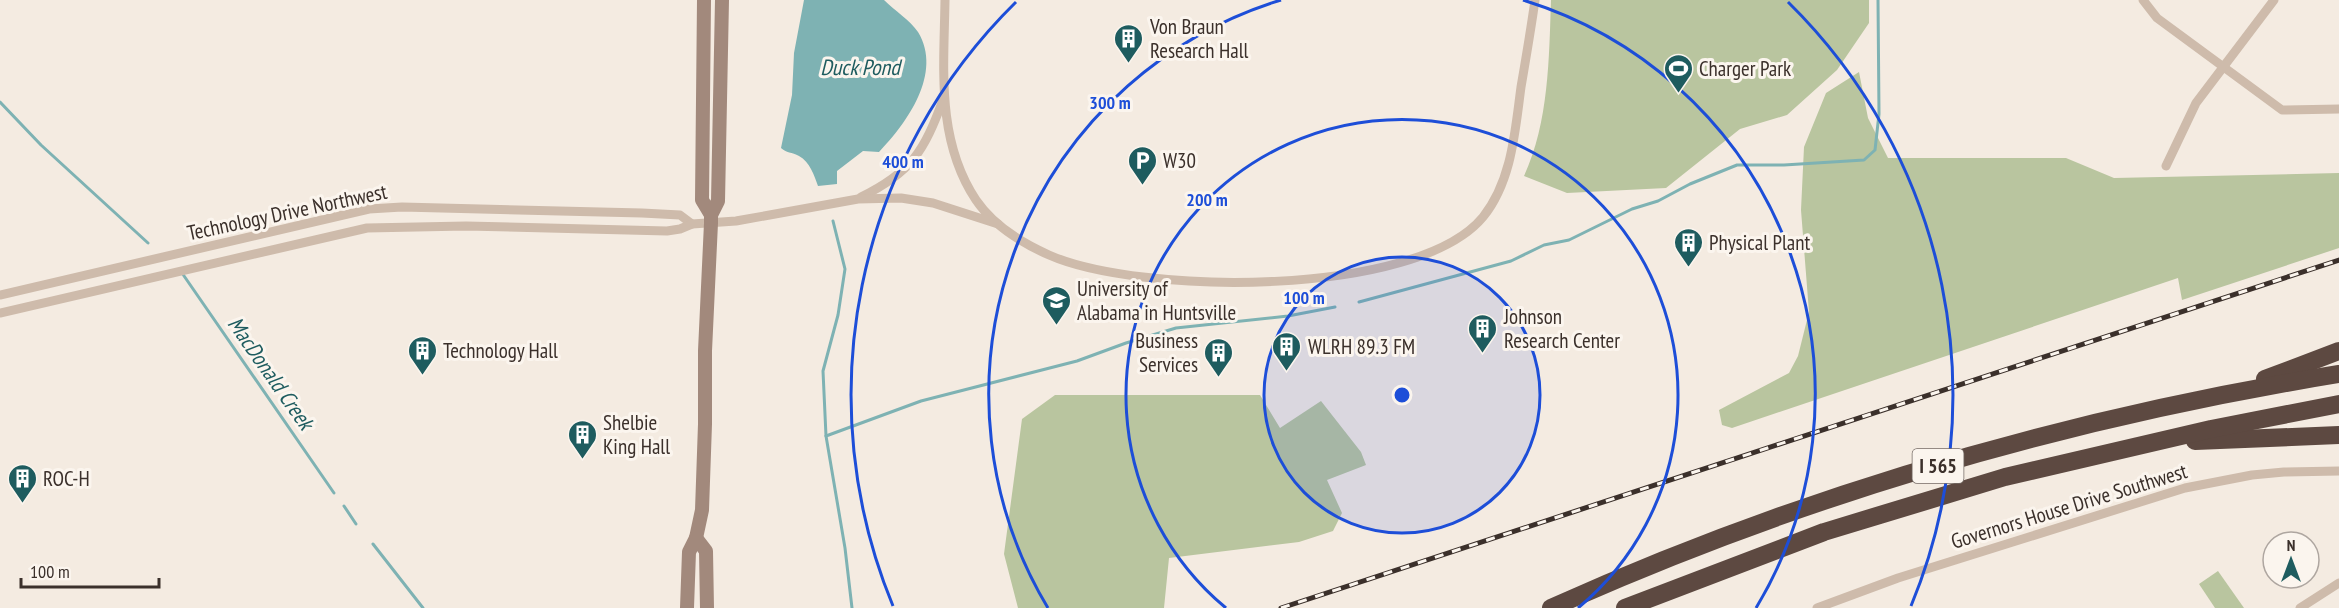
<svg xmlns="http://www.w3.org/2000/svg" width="2339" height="608" font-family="'PT Sans Narrow',sans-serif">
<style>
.green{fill:#b9c59f}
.water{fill:#7eb2b3}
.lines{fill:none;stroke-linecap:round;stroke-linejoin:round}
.stream{stroke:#7eb2b3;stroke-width:3}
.minor{stroke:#cebbab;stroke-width:9}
.secondary{stroke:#a2897c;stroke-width:14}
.motorway{stroke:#5d4941;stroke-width:18}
.rail-casing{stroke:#3b302b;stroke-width:5}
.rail{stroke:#fbf5ee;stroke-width:3;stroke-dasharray:9;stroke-linecap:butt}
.ring{fill:none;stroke:#1d4ed8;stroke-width:3}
.labels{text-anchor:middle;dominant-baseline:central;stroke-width:6;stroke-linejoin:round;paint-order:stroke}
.shield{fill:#fbf5ee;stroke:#756b66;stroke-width:1.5}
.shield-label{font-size:20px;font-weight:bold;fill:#3b302b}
.poi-label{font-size:21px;fill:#3b302b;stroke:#fbf5ee;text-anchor:start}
.street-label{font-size:21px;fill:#3b302b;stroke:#fbf5ee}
.water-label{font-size:22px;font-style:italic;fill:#1e5c5f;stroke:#fbf5ee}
.centre{fill:#1d4ed8;stroke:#fbf5ee;stroke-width:3}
.ring-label{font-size:18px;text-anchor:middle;font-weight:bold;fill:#1d4ed8;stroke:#fbf5ee;stroke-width:6;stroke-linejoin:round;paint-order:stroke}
</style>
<rect width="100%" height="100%" fill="#f4ebe1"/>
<g class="green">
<path d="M1551,0H1869V23L1837,70L1787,115L1740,129L1666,188L1567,193L1524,176C1549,122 1549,58 1551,0Z"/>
<polygon points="1859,72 1868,118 1888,158 2066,158 2114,178 2339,173 2339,248 2182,300 2178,278 1732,428 1722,425 1719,410 1789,373 1798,356 1809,312 1801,210 1804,147 1826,93"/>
<polygon points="1055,395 1260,395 1280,428 1321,401 1361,452 1366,465 1327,480 1342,513 1333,531 1299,542 1169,558 1164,608 1018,608 1004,554 1022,419"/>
<polygon points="2218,571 2244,608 2215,608 2199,584"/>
</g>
<path class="water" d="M804,0H884C895,11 910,20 918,32C943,73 907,123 879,152L863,151L837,171V184L818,186C814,175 810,162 799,156C792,152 786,153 781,148L792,95L794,53Z"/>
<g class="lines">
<g class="stream">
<polyline points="0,102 41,145 148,243"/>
<polyline points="833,221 845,269 838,315 823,371 826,436 845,548 852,608"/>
<polyline points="182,273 334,493"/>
<polyline points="1359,302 1511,261 1544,245 1569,240 1632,209 1658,201 1690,184 1737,165 1784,165 1864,160 1875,150 1879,114 1878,0"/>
<polyline points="826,436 921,401 1077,361 1126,343 1176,328 1288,316 1335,307"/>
<polyline points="344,506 356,524"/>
<polyline points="373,544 423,608"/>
</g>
<g class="minor">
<path d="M945,0C944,68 936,140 976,200C993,225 1022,243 1049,255C1139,295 1416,298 1483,217C1512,181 1515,131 1521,87C1526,58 1531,29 1535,0"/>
<polyline points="2143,0 2157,18 2282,110 2339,109"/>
<polyline points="2166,166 2196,103 2274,0"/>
<path d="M861,197C912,172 924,151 943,100"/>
<polyline points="0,295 369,209 402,207 642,213 680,215 692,224"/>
<polyline points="0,313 367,228 466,226 667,231 680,229 692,224 736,221 858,199 901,198 933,203 998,224"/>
<polyline points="1817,608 1898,578 2185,488 2252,475 2284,472 2339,471"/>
<polyline points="2300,608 2339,583"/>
</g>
<g class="secondary">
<polyline points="704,0 702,200 711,215"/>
<polyline points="696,538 706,551 707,608"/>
<polyline points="687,608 689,552 696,538 702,510 705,424 705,351 711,223 711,215 718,201 722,0"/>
</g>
<g class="motorway">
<polyline points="2265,379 2339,351"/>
<polyline points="2195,441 2339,435"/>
<path d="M1551,608C1802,495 2068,418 2339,374"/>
<polyline points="1625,608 1824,532 2005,477 2211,429 2339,404"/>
</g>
<defs>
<polyline id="rail" points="1281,608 2339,260"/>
</defs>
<use href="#rail" class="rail-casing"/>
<use href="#rail" class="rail"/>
</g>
<circle cx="1402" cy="395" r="138" fill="#1d4ed8" fill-opacity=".12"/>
<g class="ring">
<circle cx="1402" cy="395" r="138"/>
<path d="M1226 608A276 276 0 1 1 1578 608"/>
<path d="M1048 608A413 413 0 0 1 1281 0M1523 0A413 413 0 0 1 1756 608"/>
<path d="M893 606A551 551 0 0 1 1016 2M1788 2A551 551 0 0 1 1911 606"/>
</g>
<defs>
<symbol id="building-pin" viewBox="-11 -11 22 30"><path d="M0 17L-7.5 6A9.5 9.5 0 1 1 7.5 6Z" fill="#1e5c5f" stroke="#fbf5ee"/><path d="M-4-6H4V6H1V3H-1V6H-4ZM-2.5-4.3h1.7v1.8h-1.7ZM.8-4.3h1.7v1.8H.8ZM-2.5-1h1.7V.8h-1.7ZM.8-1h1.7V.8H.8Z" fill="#fff"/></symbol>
<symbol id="stadium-pin" viewBox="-11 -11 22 30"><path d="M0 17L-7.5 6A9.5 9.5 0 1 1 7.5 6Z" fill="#1e5c5f" stroke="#fbf5ee"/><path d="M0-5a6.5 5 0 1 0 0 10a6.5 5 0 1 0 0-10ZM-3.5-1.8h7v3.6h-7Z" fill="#fff"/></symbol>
<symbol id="parking-pin" viewBox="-11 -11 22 30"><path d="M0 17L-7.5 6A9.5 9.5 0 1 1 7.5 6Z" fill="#1e5c5f" stroke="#fbf5ee"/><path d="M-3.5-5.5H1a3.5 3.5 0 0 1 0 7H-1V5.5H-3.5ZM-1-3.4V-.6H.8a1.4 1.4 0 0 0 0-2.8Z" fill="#fff"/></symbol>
<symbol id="university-pin" viewBox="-11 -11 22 30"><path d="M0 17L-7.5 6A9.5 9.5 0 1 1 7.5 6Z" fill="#1e5c5f" stroke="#fbf5ee"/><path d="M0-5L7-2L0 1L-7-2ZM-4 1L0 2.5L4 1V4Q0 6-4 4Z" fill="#fff"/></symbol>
</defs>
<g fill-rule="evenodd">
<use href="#building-pin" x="1112" y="22" width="33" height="45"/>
<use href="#stadium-pin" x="1662" y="52" width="33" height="45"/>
<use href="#parking-pin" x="1126" y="144" width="33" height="45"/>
<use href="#building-pin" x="1672" y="226" width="33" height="45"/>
<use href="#university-pin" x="1040" y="284" width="33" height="45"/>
<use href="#building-pin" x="1466" y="312" width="33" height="45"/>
<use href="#building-pin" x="1270" y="330" width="33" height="45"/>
<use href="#building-pin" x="406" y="334" width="33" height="45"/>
<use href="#building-pin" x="1202" y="336" width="33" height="45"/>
<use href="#building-pin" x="566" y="418" width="33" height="45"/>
<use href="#building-pin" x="6" y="462" width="33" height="45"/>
</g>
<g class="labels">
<rect class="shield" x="1912.5" y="449" width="51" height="34" rx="4.5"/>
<g class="shield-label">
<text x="1938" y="466">I 565</text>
</g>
<g class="poi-label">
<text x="1150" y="26">Von Braun<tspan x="1150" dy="24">Research Hall</tspan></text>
<text x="1699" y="68">Charger Park</text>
<text x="1163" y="160">W30</text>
<text x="1709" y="242">Physical Plant</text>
<text x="1077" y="288">University of<tspan x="1077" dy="24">Alabama in Huntsville</tspan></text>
<text x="1504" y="316">Johnson<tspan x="1504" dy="24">Research Center</tspan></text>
<text x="1198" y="340" text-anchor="end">Business<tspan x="1198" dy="24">Services</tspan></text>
<text x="1308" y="346">WLRH 89.3 FM</text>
<text x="443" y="350">Technology Hall</text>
<text x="603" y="422">Shelbie<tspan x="603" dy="24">King Hall</tspan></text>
<text x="43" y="478">ROC-H</text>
</g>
<g class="street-label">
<text transform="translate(287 212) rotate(-12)">Technology Drive Northwest</text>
<text transform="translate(2069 506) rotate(-17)">Governors House Drive Southwest</text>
</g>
<g class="water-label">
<text x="860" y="67">Duck Pond</text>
<text transform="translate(271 373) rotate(55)">MacDonald Creek</text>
</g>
</g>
<circle cx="1402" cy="395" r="9" class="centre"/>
<g class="ring-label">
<text x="1110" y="109">300 m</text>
<text x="903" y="168">400 m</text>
<text x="1207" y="206">200 m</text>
<text x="1304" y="304">100 m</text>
</g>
<g transform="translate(2291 560)"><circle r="28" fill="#fbf5ee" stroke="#aea6a0" stroke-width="1.5"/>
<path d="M0-4.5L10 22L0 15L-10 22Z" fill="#1e5c5f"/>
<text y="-9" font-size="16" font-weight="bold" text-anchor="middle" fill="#3b302b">N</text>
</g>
<path d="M21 578v9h138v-9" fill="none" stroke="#3b302b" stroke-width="3"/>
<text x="30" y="578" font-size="18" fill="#3b302b" stroke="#fbf5ee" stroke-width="4.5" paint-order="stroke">100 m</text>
</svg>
